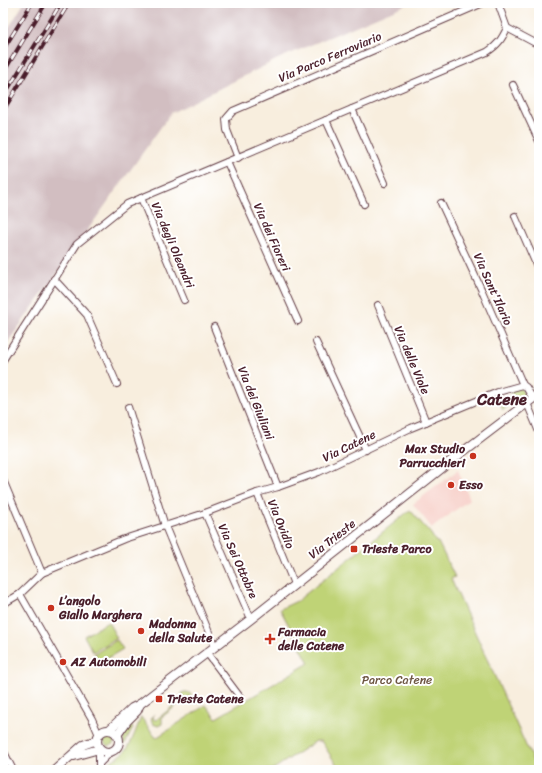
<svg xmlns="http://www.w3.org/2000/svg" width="542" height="773" font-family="Sriracha,sans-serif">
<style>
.built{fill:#f7d0c9}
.industrial{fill:#d2bec1}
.green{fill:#bfd376;stroke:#847950}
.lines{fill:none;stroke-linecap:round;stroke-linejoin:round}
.minor-casing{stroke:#643e46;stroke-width:8}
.tertiary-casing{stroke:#643e46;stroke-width:10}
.minor{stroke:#fff;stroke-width:6}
.tertiary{stroke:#fff;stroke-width:8}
.rail-casing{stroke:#4a1f2b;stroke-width:4}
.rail{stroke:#fff;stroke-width:2.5;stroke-dasharray:8;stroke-linecap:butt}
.poi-dot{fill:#c8321e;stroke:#fff;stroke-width:1.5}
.labels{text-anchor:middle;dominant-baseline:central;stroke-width:4;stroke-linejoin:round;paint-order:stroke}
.street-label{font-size:12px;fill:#4a1f2b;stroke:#fff}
.poi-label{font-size:12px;font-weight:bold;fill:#4a1f2b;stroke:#fff;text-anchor:start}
.park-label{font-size:12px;fill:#6d5542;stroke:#fff}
.district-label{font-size:16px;font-weight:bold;fill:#4a1f2b;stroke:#fff}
</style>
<rect width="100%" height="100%" fill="#fff"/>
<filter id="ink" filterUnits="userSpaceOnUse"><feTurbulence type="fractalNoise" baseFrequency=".025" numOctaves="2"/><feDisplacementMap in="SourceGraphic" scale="8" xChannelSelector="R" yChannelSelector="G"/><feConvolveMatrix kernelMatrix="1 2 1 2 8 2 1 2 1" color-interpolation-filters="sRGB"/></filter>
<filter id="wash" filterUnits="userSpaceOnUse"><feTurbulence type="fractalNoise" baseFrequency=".012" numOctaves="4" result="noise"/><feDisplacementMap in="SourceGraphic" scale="16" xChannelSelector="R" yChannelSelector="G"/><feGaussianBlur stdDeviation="0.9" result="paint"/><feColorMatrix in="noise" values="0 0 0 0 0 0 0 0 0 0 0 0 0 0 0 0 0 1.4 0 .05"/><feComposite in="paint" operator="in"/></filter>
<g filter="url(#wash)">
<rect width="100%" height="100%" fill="#f8eede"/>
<polygon class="built" points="458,470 470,499 432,528 413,504"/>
<polygon class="industrial" points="24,3 410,3 280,58 171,113 3,349 3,37"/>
<g class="green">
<polygon points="521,388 525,395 521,399 518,399 503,410 497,396 502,394 502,400 511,396 512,390"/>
<path d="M410,510L431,534L436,542H438L455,577L451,579L537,770H340L321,741H316L272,770H109L107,765C113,758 121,757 127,749C133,740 137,727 141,717L156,738L206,705L216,718L309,663L280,609L297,601Z"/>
<polygon points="108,622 117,638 93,652 84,636"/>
<polygon points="117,640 123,649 99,663 94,654"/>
<path d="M184,692C191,691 194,697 190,703V697H187L162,717V724L158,726L153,724L151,719L154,714L153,719L156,720L181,700L182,693Z"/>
<polygon points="128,724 133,728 126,742 123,746 124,732"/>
<circle cx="109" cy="741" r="5"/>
</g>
</g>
<g filter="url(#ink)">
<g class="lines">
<defs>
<g id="minor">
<polyline points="507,28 539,45"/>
<polyline points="513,85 539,141"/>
<polyline points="352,109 385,183"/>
<polyline points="326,120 364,204"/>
<polyline points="238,158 227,130 226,119 233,111 483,3"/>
<polyline points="227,162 298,321"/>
<polyline points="141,198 184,300"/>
<polyline points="441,203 482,291 523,385 526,387 533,399"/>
<polyline points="515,216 539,271"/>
<polyline points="54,279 87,315 117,384"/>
<polyline points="378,305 426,422"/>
<polyline points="214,327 278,487"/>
<polyline points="316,342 366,450"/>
<path d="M3,360L77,244L127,204L487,52C498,45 502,39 507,28L498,3"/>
<polyline points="527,403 539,432"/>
<polyline points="128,407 165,526 215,647"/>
<polyline points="3,480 42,573"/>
<polyline points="257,493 294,584"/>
<polyline points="205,513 251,619"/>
<polyline points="20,594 92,719 99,735"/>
<polyline points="3,604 20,594 42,573 124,539 205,513 257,493 278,487 319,472 411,428 498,392 523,385"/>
<polyline points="207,653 240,697"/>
<polyline points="3,750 13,770"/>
<polyline points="99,764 107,756 108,753"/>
<polyline points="99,770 99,754 101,751"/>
</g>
<g id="tertiary">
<circle cx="108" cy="741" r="11"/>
<polyline points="109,730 132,708 140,704 251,619 456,457 539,394"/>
<polyline points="117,735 127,721 137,711 140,704"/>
<polyline points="74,756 99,749"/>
<polyline points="55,770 83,745 97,740"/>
</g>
</defs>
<use href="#minor" class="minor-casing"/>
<use href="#tertiary" class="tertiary-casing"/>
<use href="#minor" class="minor"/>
<use href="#tertiary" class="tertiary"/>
<defs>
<g id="rail">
<polyline points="3,50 32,3"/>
<polyline points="3,73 46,3"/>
<polyline points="3,97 61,3"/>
<polyline points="3,111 69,3"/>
</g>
</defs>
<use href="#rail" class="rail-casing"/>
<use href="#rail" class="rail"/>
</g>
</g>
<g class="poi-dot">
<circle cx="473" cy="456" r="4"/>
<circle cx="451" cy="485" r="4"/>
<rect x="350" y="545" width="8" height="8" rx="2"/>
<circle cx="51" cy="608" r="4"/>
<circle cx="141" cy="631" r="4"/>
<path d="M268 633h4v4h4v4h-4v4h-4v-4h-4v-4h4z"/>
<circle cx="63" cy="662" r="4"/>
<rect x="155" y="695" width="8" height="8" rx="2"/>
</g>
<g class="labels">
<g class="street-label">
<text transform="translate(330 57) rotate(-23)">Via Parco Ferroviario</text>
<text transform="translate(272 237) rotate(66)">Via dei Fioreri</text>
<text transform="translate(173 245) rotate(67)">Via degli Oleandri</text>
<text transform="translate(493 289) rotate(66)">Via Sant'Ilario</text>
<text transform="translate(412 360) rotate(67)">Via delle Viole</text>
<text transform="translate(256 403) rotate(68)">Via dei Giuliani</text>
<text transform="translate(349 446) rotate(-26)">Via Catene</text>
<text transform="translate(281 524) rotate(68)">Via Ovidio</text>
<text transform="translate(332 539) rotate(-38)">Via Trieste</text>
<text transform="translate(238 561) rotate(66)">Via Sei Ottobre</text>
</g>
<g class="poi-label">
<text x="465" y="449" text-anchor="end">Max Studio<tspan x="465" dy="14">Parrucchieri</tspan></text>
<text x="459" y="485">Esso</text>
<text x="362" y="549">Trieste Parco</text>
<text x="59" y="601">L’angolo<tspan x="59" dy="14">Giallo Marghera</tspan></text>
<text x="149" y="624">Madonna<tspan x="149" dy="14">della Salute</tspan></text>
<text x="278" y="632">Farmacia<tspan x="278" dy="14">delle Catene</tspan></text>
<text x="71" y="662">AZ Automobili</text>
<text x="167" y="699">Trieste Catene</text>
</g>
<g class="park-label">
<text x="397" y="680">Parco Catene</text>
</g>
<g class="district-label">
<text x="502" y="399">Catene</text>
</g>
</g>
<rect width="542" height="773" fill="none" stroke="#fff" stroke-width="16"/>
</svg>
